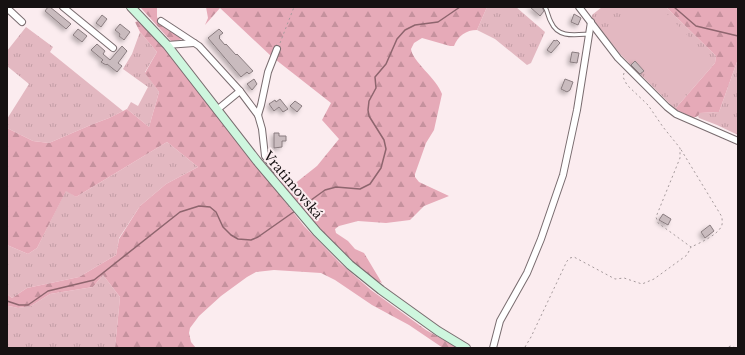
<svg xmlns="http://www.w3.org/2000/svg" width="745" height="355" font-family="'Libre Baskerville',serif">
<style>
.grass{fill:url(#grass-tufts)}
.forest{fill:url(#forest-firs)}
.pitch{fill:#e3b8c1}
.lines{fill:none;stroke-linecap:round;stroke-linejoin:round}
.stream{stroke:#8e656e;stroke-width:1.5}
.building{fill:#c9bbbe;stroke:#8a7d80;filter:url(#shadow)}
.lane-casing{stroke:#796c6f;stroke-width:5}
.street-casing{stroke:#796c6f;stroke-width:8}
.secondary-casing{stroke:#796c6f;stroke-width:10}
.path{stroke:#a59a9c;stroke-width:1;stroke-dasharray:2 3;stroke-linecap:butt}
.lane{stroke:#fff;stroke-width:3}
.street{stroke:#fff;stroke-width:6}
.secondary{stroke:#cef6de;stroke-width:8}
.labels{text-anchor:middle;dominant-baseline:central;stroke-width:4;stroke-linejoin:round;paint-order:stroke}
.street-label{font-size:13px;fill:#161112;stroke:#fbecef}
</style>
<defs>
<pattern id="grass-tufts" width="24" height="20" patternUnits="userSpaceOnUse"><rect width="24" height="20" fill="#e3b8c1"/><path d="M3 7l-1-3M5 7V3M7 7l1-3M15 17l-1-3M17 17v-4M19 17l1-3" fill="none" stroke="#c29da5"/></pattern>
<pattern id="forest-firs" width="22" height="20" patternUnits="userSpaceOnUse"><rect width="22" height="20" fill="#e6aab8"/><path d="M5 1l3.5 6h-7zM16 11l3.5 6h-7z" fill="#c5919d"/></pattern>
<filter id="shadow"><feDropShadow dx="-2.5" dy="2.5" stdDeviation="2" flood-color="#0004"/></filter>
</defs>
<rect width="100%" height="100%" fill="#fbecef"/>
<g class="grass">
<polygon points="487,7 516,7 545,32 531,63 527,65 495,39 477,30"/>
<polygon points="602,7 666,7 716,56 715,63 675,109 621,55 592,19 592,15"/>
<polygon points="26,27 53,47 50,52 123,111 109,118 93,124 49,143 33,141 7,128 7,119 29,84 7,66 7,51"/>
<polygon points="140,32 157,52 145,72 159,92 149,127 127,109 131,102 138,106 148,87 123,69 132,54"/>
<polygon points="738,59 738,135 717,125 699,118 698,116 700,113 719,112"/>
<polygon points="167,142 198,167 166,184 140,206 119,238 116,255 79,277 27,288 12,298 7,294 7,245 28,254 37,248 66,190 76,197"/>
<polygon points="103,275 120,297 115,348 7,348 7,306 9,306 18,308 31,306 50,294 93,287"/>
</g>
<g class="forest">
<polygon points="140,7 155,7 157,8 157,17 159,20 182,37 182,39 173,42 170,40"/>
<path d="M206,7H487L477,30C466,30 458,36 454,46H450L422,38L414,43L411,49C412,61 437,79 442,94L434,130L426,143L415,174V177L419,182L449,196L424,206L410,220L386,223L358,221L339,226L335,229L336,233L348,241L355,249L364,253L382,283C371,280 364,271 355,264C327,238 302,209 277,180L293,185L317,166L339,139L322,120L331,103L271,56L220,8L205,25L208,18Z"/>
<polygon points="666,7 738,7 738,59 719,112 700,113 698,116 693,118 675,109 715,63 716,56"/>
<polygon points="139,21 164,47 304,226 340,263 371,290 426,330 458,348 443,348 409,325 372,305 335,280 321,273 274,270 256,272 247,277 221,296 199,316 190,328 189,333 191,342 196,348 115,348 120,297 103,275 93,287 50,294 31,306 18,308 9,306 7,306 7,294 12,298 27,288 79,277 116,255 119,239 140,206 166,184 198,167 167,142 76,197 66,191 37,248 28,254 7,245 7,128 33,141 49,143 93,124 109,118 127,109 149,127 159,92 145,73 157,52 140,32 135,22"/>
</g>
<polygon class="pitch" points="631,7 660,7 714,63 674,102 607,32"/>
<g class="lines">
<g class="stream">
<polyline points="674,7 696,26 738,36"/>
<polyline points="300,208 325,190 336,187 360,189 370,184 381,168 386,149 384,140 369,116 368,110 369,101 376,88 375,77 386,64 397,39 405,30 415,25 438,22 460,7"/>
<polyline points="7,301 19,305 28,305 48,291 94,280 180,212 199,206 210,207 216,212 223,227 231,235 238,239 251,240 258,237 295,211"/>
</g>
</g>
<g class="building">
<polygon points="48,7 50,7 71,24 66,29 45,11"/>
<polygon points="530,7 542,7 544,11 540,16"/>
<polygon points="574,14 581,18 578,25 571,22"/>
<polygon points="102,15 107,19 101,27 96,23"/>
<polygon points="120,24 130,32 124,40 119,36 120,34 115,30"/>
<polygon points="78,29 87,36 82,42 73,35"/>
<polygon points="219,29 223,33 219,36 220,37 219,38 225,45 226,44 236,55 237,54 253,71 249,74 247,72 241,77 208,38"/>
<polygon points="554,40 555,41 557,40 560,43 551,53 547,50"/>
<polygon points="97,44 105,51 103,54 110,60 122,46 127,51 118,63 122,66 117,72 107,64 106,65 101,62 103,60 91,50"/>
<polygon points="572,52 579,53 577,63 570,62"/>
<polygon points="635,61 644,71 640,74 631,65"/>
<polygon points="254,79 257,84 252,90 247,84"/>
<polygon points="565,79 573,82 570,90 567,92 561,89"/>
<polygon points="280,99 288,109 283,112 279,107 274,111 269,104 275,100 276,102"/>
<polygon points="295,101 302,106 297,112 290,106"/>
<polygon points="274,133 279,133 279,136 286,136 286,141 282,141 282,147 274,148"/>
<polygon points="663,214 671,219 668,225 659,220"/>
<polygon points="710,225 714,231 705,238 701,232"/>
</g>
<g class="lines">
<defs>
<path id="lane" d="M545,7C548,12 548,17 551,22C558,38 574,35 589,34"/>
<g id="street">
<polyline points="63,7 113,48"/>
<polyline points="579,7 618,58 667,107 676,114 738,141"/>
<polyline points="7,8 22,22"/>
<polyline points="161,21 199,46 240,91 258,115"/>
<polyline points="167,45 194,43"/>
<polyline points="277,49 268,72 261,105 258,115 262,129 265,156 276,170 286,175"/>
<polyline points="218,109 240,91"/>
<polyline points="493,348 500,321 527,273 541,239 563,175 577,110 591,22"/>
</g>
<polyline id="secondary" points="131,7 167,45 257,161 317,232 350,265 381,290 438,331 466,348"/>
</defs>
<use href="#lane" class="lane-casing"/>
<use href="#street" class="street-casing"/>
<use href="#secondary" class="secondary-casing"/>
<g class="path">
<polyline points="280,43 294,7"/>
<path d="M624,73L623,77L627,85L648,105L663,127L680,148V158L656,217L658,223L691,247C700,243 717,235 721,227C723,224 722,221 722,217L680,148"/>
<polyline points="525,347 531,337 567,261 570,258 574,257 615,279 624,278 642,284 654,279 687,255 691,247"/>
<polyline points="724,348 731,346 736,348"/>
</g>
<use href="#lane" class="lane"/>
<use href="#street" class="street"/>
<use href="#secondary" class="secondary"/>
</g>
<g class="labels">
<g class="street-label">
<text transform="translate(293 185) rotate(50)">Vratimovská</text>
</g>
</g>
<rect width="745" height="355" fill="none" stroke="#161112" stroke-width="16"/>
</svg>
